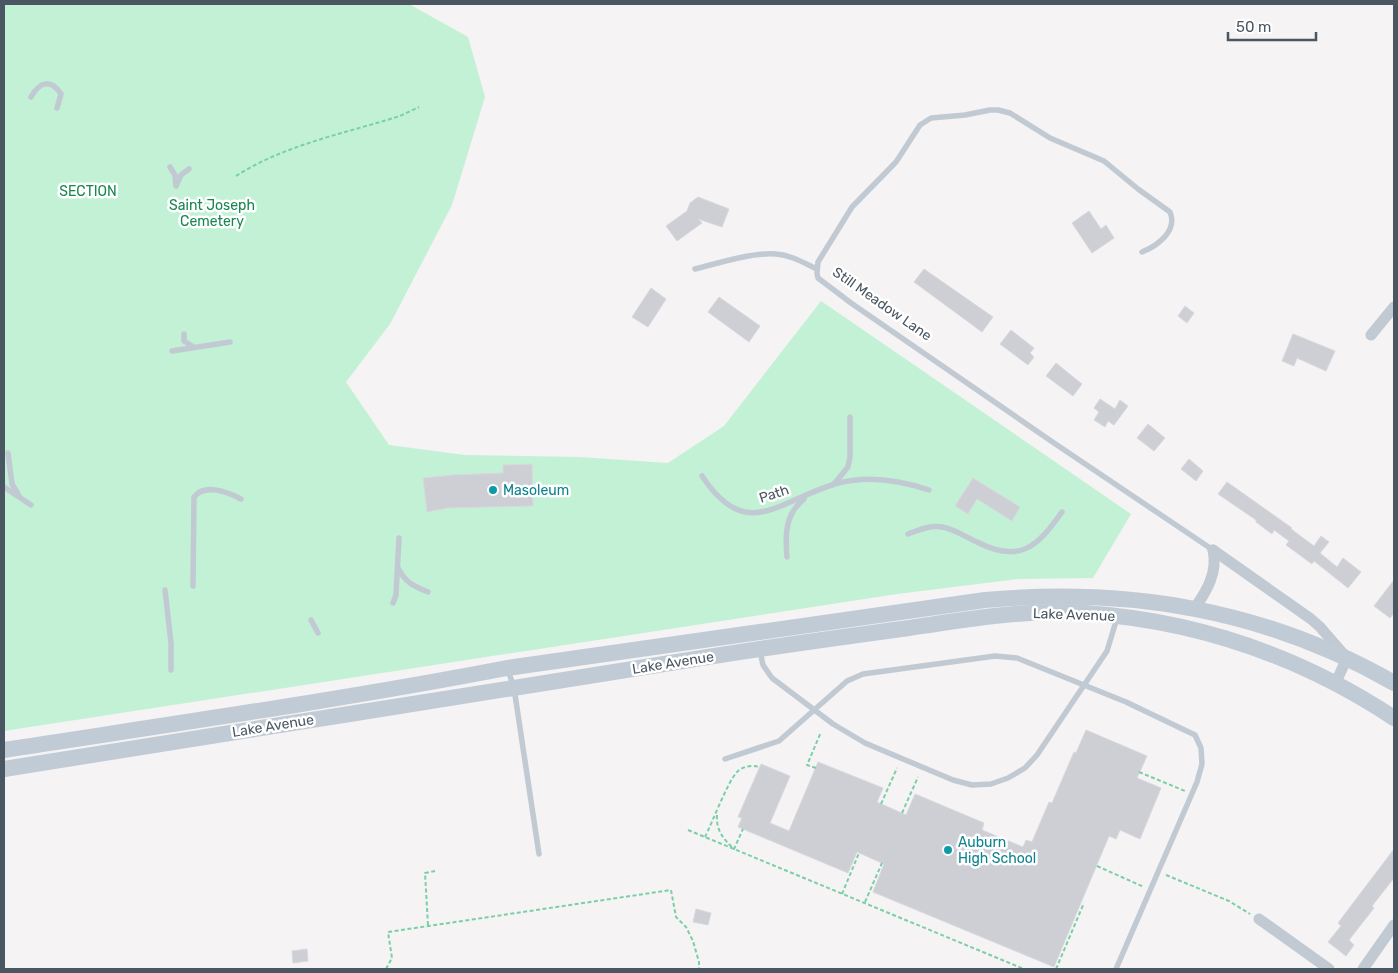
<svg xmlns="http://www.w3.org/2000/svg" width="1398" height="973" font-family="Rubik,sans-serif">
<style>
.green{fill:#c3f1d5}
.building{fill:#cdcfd5;stroke:#d7d9de}
.lines{fill:none;stroke-linecap:round;stroke-linejoin:round}
.path{stroke:#7ad0a6;stroke-width:2;stroke-dasharray:4 2.5;stroke-linecap:butt}
.lane{stroke:#c1cad2;stroke-width:5.5}
.street{stroke:#c1cad2;stroke-width:11}
.secondary{stroke:#c1cbd6;stroke-width:16}
.culture-dot{fill:#0f9aa8;stroke:#fff;stroke-width:2}
.labels{text-anchor:middle;dominant-baseline:central;stroke-width:5;stroke-linejoin:round;paint-order:stroke}
.park-label{font-size:14px;fill:#17864f;stroke:#fff}
.street-label{font-size:14px;fill:#4a5661;stroke:#fff}
.culture-label{font-size:14px;fill:#0d838f;stroke:#fff;text-anchor:start}
</style>
<rect width="100%" height="100%" fill="#f5f3f3"/>
<polygon class="green" points="4,4 409,4 468,37 485,97 452,205 390,324 346,382 389,445 465,455 579,457 668,463 724,426 821,301 1131,514 1093,578 1019,579 897,594 4,731"/>
<g class="building">
<polygon points="698,197 729,209 722,227 698,219 702,223 677,241 666,226 687,211 690,203"/>
<polygon points="1089,211 1101,229 1106,225 1114,238 1092,253 1072,223"/>
<polygon points="924,269 993,317 982,332 914,282"/>
<polygon points="651,288 666,299 648,327 632,317"/>
<polygon points="719,297 760,326 749,342 708,312"/>
<polygon points="1185,306 1194,313 1187,323 1178,316"/>
<polygon points="1011,330 1034,348 1030,353 1034,357 1028,365 1000,344"/>
<polygon points="1293,334 1335,351 1326,371 1297,358 1294,366 1282,361"/>
<polygon points="1056,363 1082,384 1073,396 1046,376"/>
<polygon points="1100,399 1115,409 1120,400 1128,406 1114,425 1108,421 1105,427 1094,420 1099,412 1094,408"/>
<polygon points="1148,424 1165,438 1154,451 1137,438"/>
<polygon points="1189,459 1203,471 1196,481 1181,469"/>
<polygon points="532,464 533,506 448,508 427,512 423,478 453,475 503,473 503,465"/>
<polygon points="973,478 1020,507 1012,521 977,499 968,514 955,506"/>
<polygon points="1227,482 1292,528 1291,529 1314,546 1321,536 1329,542 1320,553 1337,567 1343,558 1361,572 1348,588 1314,561 1312,564 1286,545 1289,541 1274,530 1272,534 1256,522 1256,520 1218,494"/>
<polygon points="1394,580 1394,613 1390,618 1374,606"/>
<polygon points="1086,730 1147,756 1137,778 1161,788 1140,839 1120,830 1116,839 1109,836 1054,967 873,892 884,864 857,852 848,873 738,827 742,818 738,817 761,764 790,776 770,823 789,831 818,762 883,788 877,802 906,815 915,794 984,823 982,830 1023,847 1026,840 1032,842 1049,802 1052,803 1074,752 1076,753"/>
<polygon points="1394,849 1394,878 1372,906 1374,908 1349,940 1354,945 1346,956 1328,942 1341,926 1338,923"/>
<polygon points="696,909 711,913 708,925 693,922"/>
<polygon points="307,949 308,961 293,963 292,951"/>
</g>
<g class="lines">
<g class="path">
<path d="M236,176C284,145 346,133 400,116L419,107"/>
<polyline points="816,768 807,765 821,732"/>
<polyline points="1139,772 1185,791"/>
<polyline points="881,804 897,768"/>
<polyline points="902,813 918,777"/>
<path d="M717,815C716,830 723,839 734,849L743,829"/>
<polyline points="688,830 1024,969"/>
<path d="M705,837C712,823 728,781 737,772C743,766 751,765 760,767"/>
<polyline points="1097,866 1144,887"/>
<polyline points="1166,875 1229,901 1250,914"/>
<polyline points="842,894 859,853"/>
<polyline points="865,902 882,863"/>
<polyline points="428,925 425,873 435,871"/>
<polyline points="386,969 392,958 388,932 671,890 676,917 686,927 693,941 699,962 699,969"/>
<polyline points="1056,969 1084,903"/>
</g>
<g class="lane">
<path d="M31,97C40,81 51,79 61,94L57,108"/>
<polyline points="170,167 175,175 176,186 181,175 189,169"/>
<path d="M1142,252C1157,246 1178,231 1170,212L1138,189L1104,161L1050,138L1010,113L998,110H990L965,115L931,118L920,125L896,162L852,207L818,262L817,273L818,278L851,303L1054,443L1213,550"/>
<path d="M695,269C718,263 754,252 776,254C791,255 804,263 817,269"/>
<polyline points="184,334 184,341 192,346"/>
<polyline points="172,351 230,342"/>
<polyline points="8,453 12,484 19,496"/>
<path d="M702,476C746,543 778,501 835,484C866,475 899,480 929,490"/>
<polyline points="834,484 848,467 850,457 850,417"/>
<polyline points="4,487 31,505"/>
<path d="M908,534C919,530 930,525 942,527C954,529 966,537 977,542C1020,564 1037,547 1062,512"/>
<path d="M787,557C785,535 785,514 804,499"/>
<path d="M398,568C405,582 413,586 428,592"/>
<path d="M193,586L194,497C205,483 228,492 241,499"/>
<polyline points="165,590 171,643 171,670"/>
<polyline points="393,603 396,595 399,538"/>
<polyline points="311,620 318,633"/>
<polyline points="760,651 763,665 772,678 833,724 865,743 953,780 972,785 991,784 1008,778 1025,768 1037,755 1107,651 1117,618"/>
<polyline points="508,670 514,688 539,854"/>
<polyline points="725,759 779,741 847,681 863,674 995,656 1017,658 1126,702 1195,735 1201,748 1202,764 1197,782 1116,969"/>
</g>
<g class="street">
<polyline points="1371,335 1394,307"/>
<polyline points="1213,550 1311,619 1320,627 1347,658 1336,682"/>
<path d="M1194,609C1207,591 1218,572 1213,550"/>
<polyline points="1259,919 1329,969"/>
<polyline points="1363,969 1394,925"/>
</g>
<g class="secondary">
<path d="M4,750C172,724 340,700 507,668L985,600C1131,587 1266,610 1394,683"/>
<path d="M4,769C232,733 461,696 689,660C762,648 835,638 909,628C967,619 1027,609 1086,613C1199,621 1300,656 1394,718"/>
</g>
</g>
<g class="culture-dot">
<circle cx="493" cy="490" r="5"/>
<circle cx="948" cy="850" r="5"/>
</g>
<g class="labels">
<g class="park-label">
<text x="88" y="191">SECTION</text>
<text x="212" y="205">Saint Joseph<tspan x="212" dy="16">Cemetery</tspan></text>
</g>
<g class="street-label">
<text transform="translate(882 304) rotate(35)">Still Meadow Lane</text>
<text transform="translate(774 494) rotate(-18)">Path</text>
<text transform="translate(1074 615) rotate(2)">Lake Avenue</text>
<text transform="translate(673 663) rotate(-9)">Lake Avenue</text>
<text transform="translate(273 726) rotate(-9)">Lake Avenue</text>
</g>
<g class="culture-label">
<text x="503" y="490">Masoleum</text>
<text x="958" y="842">Auburn<tspan x="958" dy="16">High School</tspan></text>
</g>
</g>
<rect width="1398" height="973" fill="none" stroke="#4a5661" stroke-width="10"/>
<path d="M1228 32v8h88v-8" fill="none" stroke="#4a5661" stroke-width="2.5"/>
<text x="1236" y="32" font-size="15" fill="#4a5661" stroke="#ffffff" stroke-width="4" paint-order="stroke">50 m</text>
</svg>
